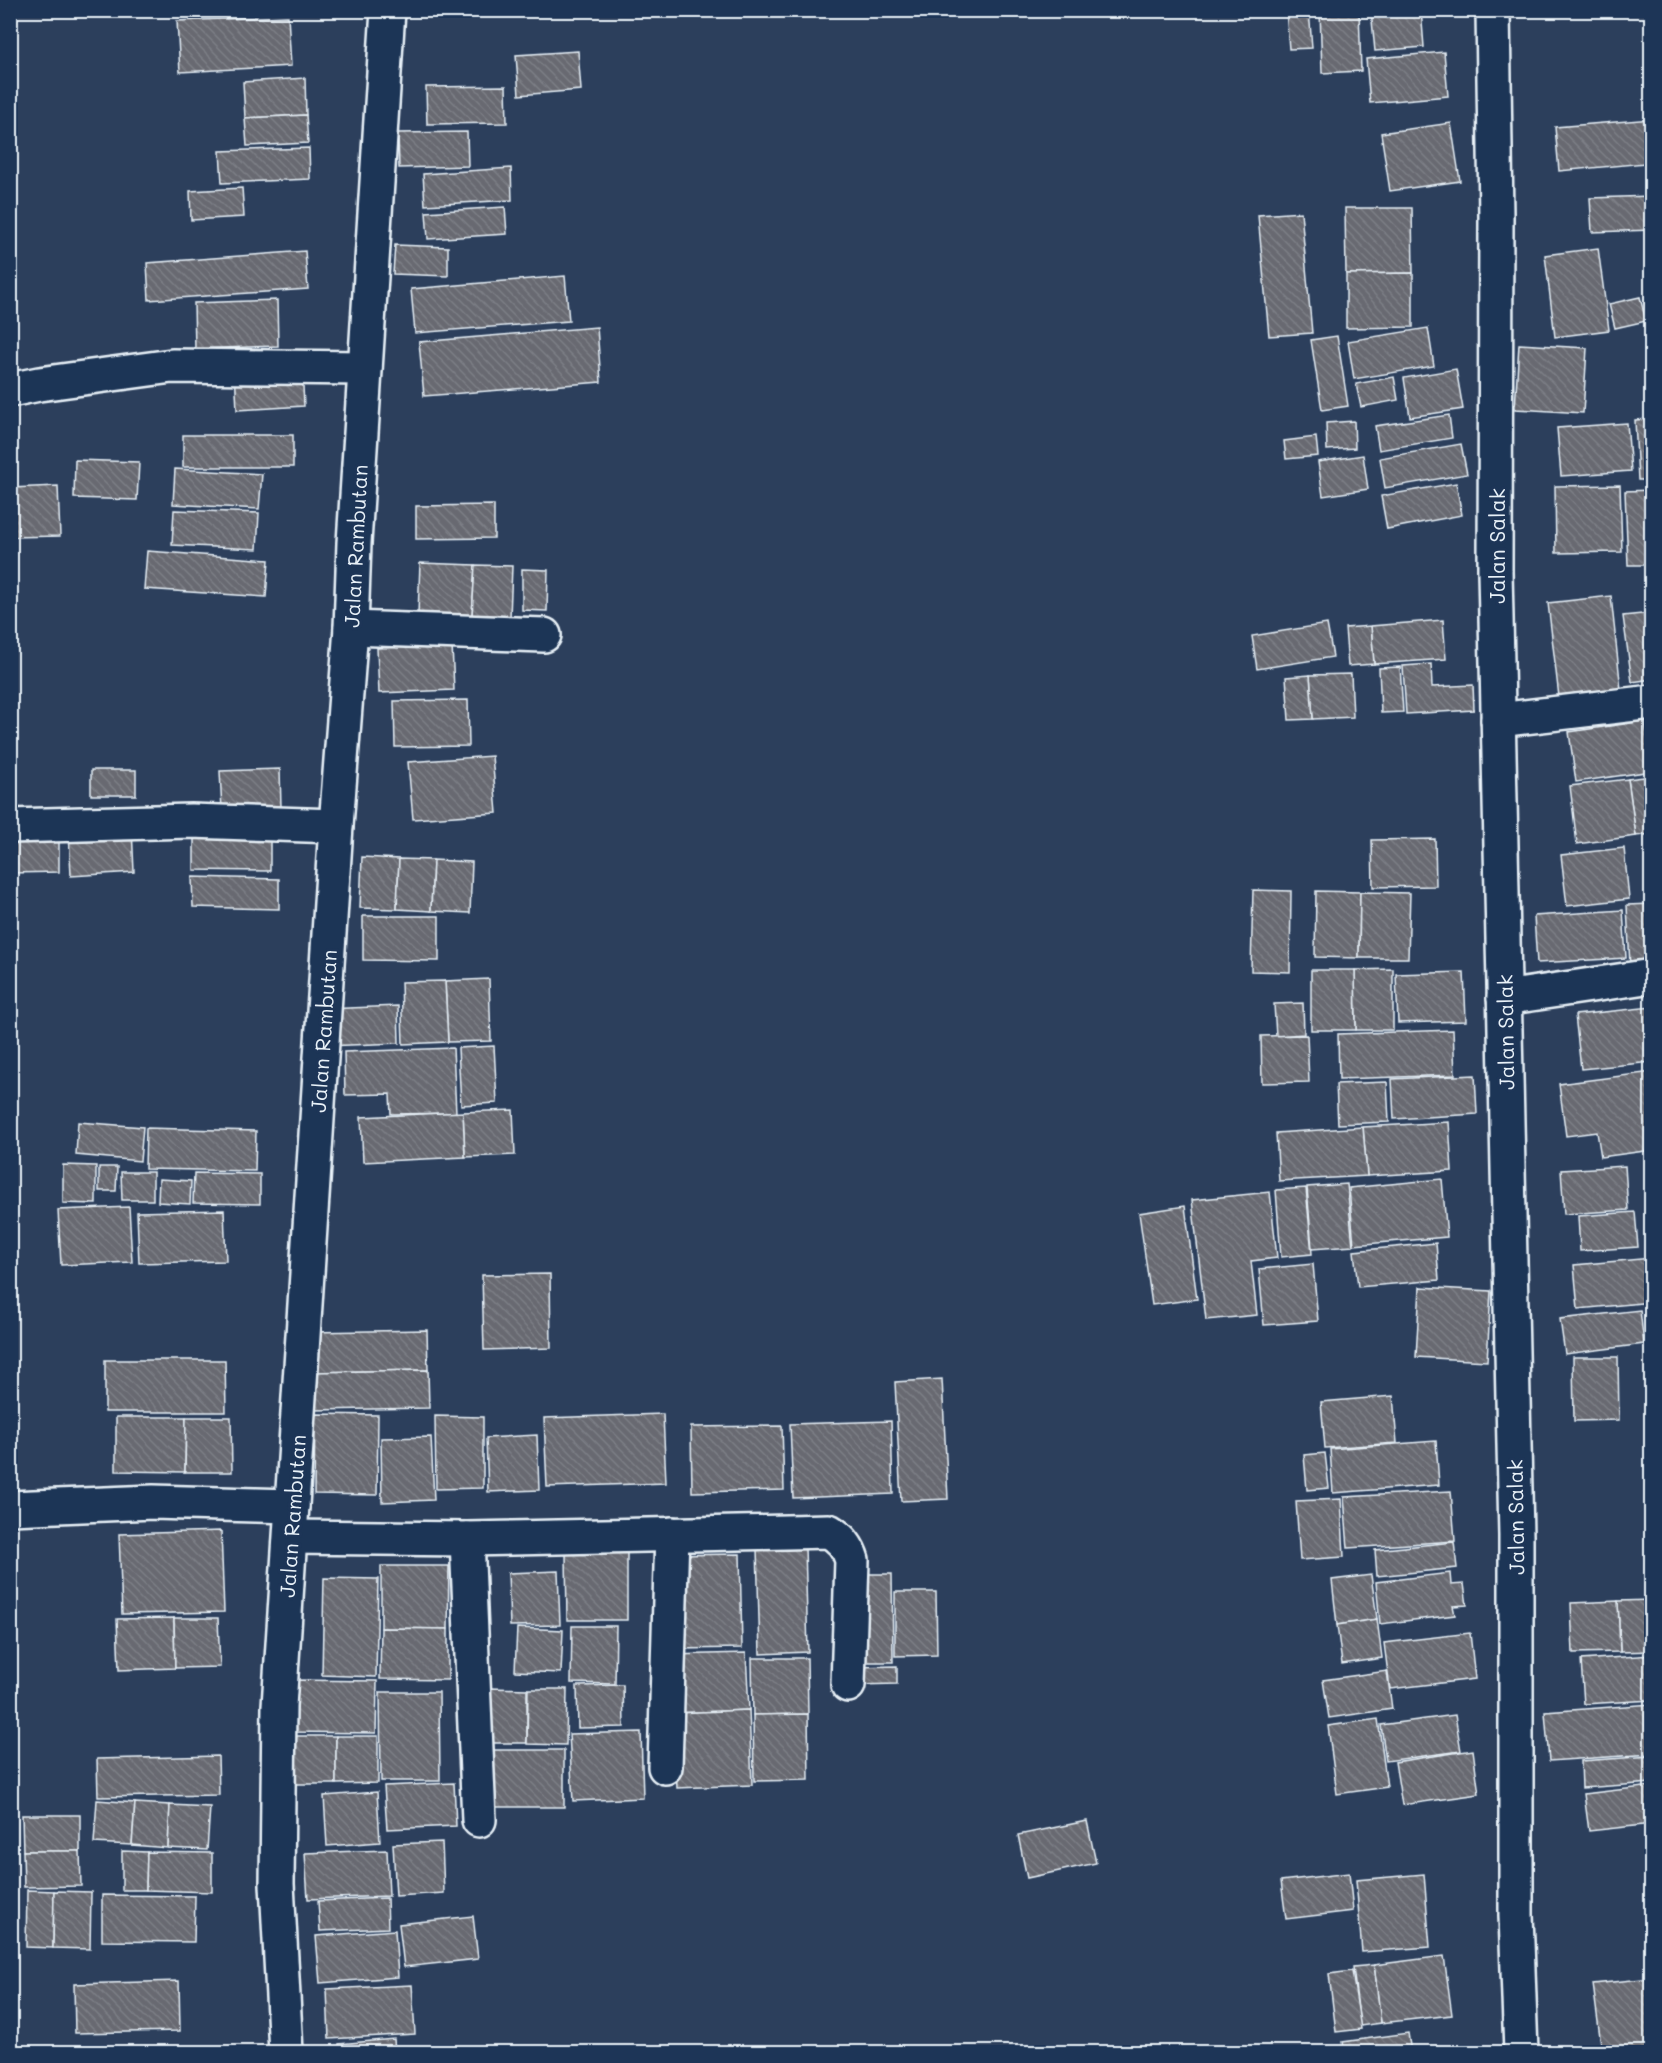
<svg xmlns="http://www.w3.org/2000/svg" width="1662" height="2063" font-family="Mali,sans-serif">
<style>
.building{fill:url(#building-back-hatch);stroke:#e8f1f8;stroke-width:1.5}
.lines{fill:none;stroke-linecap:round;stroke-linejoin:round}
.street-casing{stroke:#e8f1f8;stroke-width:38}
.street{stroke:#1d3557;stroke-width:33}
.labels{text-anchor:middle;dominant-baseline:central;stroke-width:6;stroke-linejoin:round;paint-order:stroke}
.street-label{font-size:21px;fill:#e8f1f8;stroke:#1d3557}
</style>
<defs>
<pattern id="building-back-hatch" width="6" height="6" patternUnits="userSpaceOnUse" patternTransform="scale(1.5)"><rect width="6" height="6" fill="#676971"/><path d="M-1 5l2 2M0 0l6 6M5-1l2 2" fill="none" stroke="#7d7f86"/></pattern>
</defs>
<rect width="100%" height="100%" fill="#2c3f5c"/>
<filter id="ink" filterUnits="userSpaceOnUse"><feTurbulence type="fractalNoise" baseFrequency=".0167" numOctaves="2"/><feDisplacementMap in="SourceGraphic" scale="12" xChannelSelector="R" yChannelSelector="G"/><feConvolveMatrix kernelMatrix="1 2 1 2 8 2 1 2 1" color-interpolation-filters="sRGB"/></filter>
<g filter="url(#ink)">
<g class="building">
<polygon points="1286,10 1309,10 1312,48 1289,49"/>
<polygon points="1320,10 1359,10 1361,71 1322,73"/>
<polygon points="1371,10 1421,10 1424,47 1375,51"/>
<polygon points="288,16 291,66 180,72 177,21"/>
<polygon points="578,51 581,90 519,95 516,55"/>
<polygon points="1444,52 1448,96 1370,103 1366,59"/>
<polygon points="305,78 306,115 245,118 243,82"/>
<polygon points="506,86 507,123 427,124 426,87"/>
<polygon points="306,115 308,143 247,146 245,118"/>
<polygon points="1652,119 1652,188 1647,189 1645,163 1559,171 1555,127"/>
<polygon points="1451,123 1460,181 1390,191 1381,133"/>
<polygon points="467,132 468,166 399,168 398,133"/>
<polygon points="309,148 310,179 222,183 220,151"/>
<polygon points="511,168 512,200 425,205 423,174"/>
<polygon points="242,188 244,217 191,220 190,191"/>
<polygon points="1652,196 1652,230 1592,232 1590,198"/>
<polygon points="505,207 507,234 428,239 426,212"/>
<polygon points="1345,208 1412,208 1413,273 1346,274"/>
<polygon points="1301,212 1312,333 1269,336 1258,215"/>
<polygon points="395,245 448,247 448,276 393,274"/>
<polygon points="1598,248 1609,330 1555,337 1545,255"/>
<polygon points="305,251 308,289 149,300 147,263"/>
<polygon points="1413,273 1413,327 1346,328 1346,274"/>
<polygon points="565,276 569,321 415,333 411,289"/>
<polygon points="1640,297 1646,321 1615,328 1609,304"/>
<polygon points="277,300 278,346 195,349 194,303"/>
<polygon points="597,327 601,382 424,396 419,342"/>
<polygon points="1428,328 1434,366 1354,379 1348,341"/>
<polygon points="1337,336 1348,406 1322,410 1311,340"/>
<polygon points="1519,344 1587,348 1583,413 1515,409"/>
<polygon points="302,367 304,406 237,410 235,371"/>
<polygon points="1456,369 1463,409 1410,417 1404,378"/>
<polygon points="1394,377 1398,400 1361,407 1356,384"/>
<polygon points="1449,415 1452,438 1379,450 1375,426"/>
<polygon points="1652,419 1652,480 1638,480 1635,420"/>
<polygon points="1354,421 1355,448 1327,450 1326,423"/>
<polygon points="1627,423 1631,471 1561,476 1557,428"/>
<rect x="183" y="435" width="110" height="32"/>
<polygon points="1316,437 1318,456 1286,459 1284,441"/>
<polygon points="1461,444 1467,474 1385,488 1380,458"/>
<polygon points="1363,455 1368,489 1323,496 1318,462"/>
<polygon points="75,460 139,462 137,500 74,498"/>
<polygon points="175,469 262,474 259,509 173,504"/>
<polygon points="1456,483 1462,515 1387,529 1381,496"/>
<polygon points="1620,485 1622,552 1556,553 1555,486"/>
<polygon points="58,486 60,536 10,537 10,488"/>
<polygon points="1652,490 1652,565 1628,565 1625,491"/>
<polygon points="494,505 494,538 416,539 416,506"/>
<polygon points="174,510 259,513 257,549 172,545"/>
<polygon points="147,551 269,560 266,597 144,589"/>
<polygon points="420,563 475,565 472,616 418,614"/>
<polygon points="475,565 512,566 510,617 472,616"/>
<polygon points="522,569 548,570 547,611 522,610"/>
<polygon points="1611,596 1621,690 1559,697 1548,603"/>
<polygon points="1652,613 1652,679 1632,682 1623,616"/>
<polygon points="1443,620 1446,659 1374,664 1371,626"/>
<polygon points="1327,624 1333,657 1257,669 1252,636"/>
<polygon points="1371,626 1374,664 1348,666 1345,628"/>
<polygon points="452,645 454,690 379,693 377,648"/>
<polygon points="1431,664 1432,687 1473,685 1474,710 1406,714 1403,666"/>
<polygon points="1400,667 1403,712 1381,713 1379,668"/>
<polygon points="1351,674 1353,717 1313,719 1310,675"/>
<polygon points="1310,675 1313,719 1289,720 1286,677"/>
<polygon points="468,700 469,746 395,747 394,701"/>
<polygon points="1645,721 1652,771 1576,782 1569,732"/>
<polygon points="492,756 497,813 413,819 408,762"/>
<polygon points="280,769 281,808 222,810 220,771"/>
<rect x="91" y="770" width="45" height="25"/>
<polygon points="1652,776 1652,834 1636,836 1628,779"/>
<polygon points="1628,779 1636,836 1577,844 1570,786"/>
<polygon points="194,827 270,828 270,871 194,870"/>
<polygon points="132,828 134,872 71,876 69,832"/>
<polygon points="10,835 59,835 59,872 10,873"/>
<polygon points="1435,839 1436,886 1373,887 1372,840"/>
<polygon points="1624,848 1629,899 1567,906 1561,855"/>
<polygon points="362,857 399,859 397,909 360,908"/>
<polygon points="399,859 433,860 431,911 397,909"/>
<polygon points="433,860 472,862 470,913 431,911"/>
<polygon points="192,877 279,879 279,909 193,907"/>
<polygon points="1253,890 1291,891 1290,972 1251,971"/>
<polygon points="1316,891 1360,892 1359,958 1315,957"/>
<polygon points="1360,892 1410,893 1408,958 1359,958"/>
<polygon points="1652,904 1652,966 1630,967 1627,905"/>
<polygon points="1623,910 1626,958 1537,963 1534,916"/>
<polygon points="363,916 439,916 439,961 363,960"/>
<polygon points="1393,969 1393,1030 1356,1030 1355,970"/>
<polygon points="1311,970 1355,970 1356,1030 1311,1030"/>
<polygon points="1464,972 1466,1021 1398,1023 1396,974"/>
<polygon points="489,979 491,1041 448,1042 445,981"/>
<polygon points="445,981 448,1042 403,1044 401,982"/>
<polygon points="1303,1003 1304,1034 1276,1036 1274,1004"/>
<polygon points="398,1006 399,1043 326,1046 325,1009"/>
<polygon points="1652,1007 1652,1062 1581,1069 1575,1015"/>
<polygon points="1453,1030 1455,1075 1339,1079 1338,1034"/>
<polygon points="1307,1035 1309,1082 1262,1083 1261,1036"/>
<polygon points="494,1046 497,1103 461,1105 458,1048"/>
<polygon points="453,1048 456,1113 391,1114 390,1094 345,1095 344,1052"/>
<polygon points="1652,1072 1652,1150 1601,1157 1597,1132 1566,1136 1559,1084"/>
<polygon points="1475,1075 1477,1114 1394,1119 1392,1079"/>
<polygon points="1387,1082 1389,1122 1338,1124 1336,1084"/>
<polygon points="513,1110 515,1155 465,1157 463,1112"/>
<polygon points="463,1112 465,1157 363,1162 361,1117"/>
<polygon points="78,1122 143,1127 140,1161 76,1155"/>
<polygon points="1449,1122 1452,1171 1367,1176 1363,1127"/>
<polygon points="1363,1127 1367,1176 1279,1181 1276,1133"/>
<polygon points="146,1128 256,1131 255,1171 145,1169"/>
<polygon points="63,1165 96,1166 96,1204 63,1203"/>
<polygon points="1625,1166 1628,1210 1564,1214 1561,1170"/>
<polygon points="99,1167 117,1167 116,1191 99,1191"/>
<polygon points="121,1172 153,1172 153,1200 122,1200"/>
<polygon points="194,1173 260,1174 260,1204 193,1203"/>
<polygon points="159,1179 191,1181 190,1204 158,1202"/>
<polygon points="1442,1179 1447,1237 1354,1245 1349,1188"/>
<polygon points="1347,1184 1353,1246 1312,1249 1307,1187"/>
<polygon points="1306,1188 1312,1254 1281,1257 1276,1190"/>
<polygon points="1270,1192 1277,1258 1251,1261 1257,1315 1206,1320 1192,1200"/>
<polygon points="1185,1206 1197,1299 1152,1305 1139,1213"/>
<polygon points="129,1207 132,1262 61,1265 58,1210"/>
<polygon points="224,1210 226,1261 139,1263 137,1212"/>
<polygon points="1635,1212 1638,1247 1580,1251 1578,1216"/>
<polygon points="1436,1243 1439,1280 1358,1287 1354,1251"/>
<polygon points="1652,1258 1652,1302 1578,1309 1574,1265"/>
<polygon points="1313,1264 1318,1321 1264,1325 1259,1269"/>
<polygon points="550,1274 551,1348 484,1350 482,1275"/>
<polygon points="1420,1287 1491,1291 1487,1361 1416,1357"/>
<polygon points="1640,1310 1644,1344 1565,1354 1560,1319"/>
<polygon points="427,1330 428,1370 312,1372 312,1332"/>
<polygon points="1573,1357 1618,1357 1619,1420 1574,1421"/>
<polygon points="105,1360 225,1360 226,1412 105,1412"/>
<polygon points="428,1370 429,1408 313,1410 312,1372"/>
<polygon points="942,1379 948,1499 901,1501 895,1382"/>
<polygon points="1393,1396 1397,1443 1325,1448 1321,1402"/>
<polygon points="315,1414 378,1415 377,1495 314,1494"/>
<polygon points="663,1414 666,1483 547,1487 544,1418"/>
<polygon points="435,1416 483,1417 483,1488 436,1489"/>
<polygon points="116,1417 186,1417 185,1472 116,1471"/>
<polygon points="186,1417 231,1417 232,1472 185,1472"/>
<polygon points="891,1421 893,1494 793,1498 790,1424"/>
<polygon points="782,1426 784,1490 692,1492 691,1427"/>
<polygon points="537,1435 539,1490 488,1492 486,1438"/>
<polygon points="431,1437 434,1500 382,1502 381,1438"/>
<polygon points="1436,1441 1439,1485 1333,1493 1330,1449"/>
<polygon points="1325,1453 1329,1488 1307,1490 1304,1455"/>
<polygon points="1451,1491 1455,1541 1348,1548 1344,1497"/>
<polygon points="1341,1499 1344,1557 1300,1560 1296,1501"/>
<polygon points="221,1531 224,1612 122,1614 119,1534"/>
<polygon points="1454,1542 1457,1568 1377,1576 1375,1550"/>
<polygon points="805,1547 808,1652 760,1654 757,1548"/>
<polygon points="566,1553 627,1553 627,1620 567,1620"/>
<polygon points="740,1554 742,1648 676,1649 674,1555"/>
<polygon points="381,1566 449,1566 448,1629 381,1628"/>
<polygon points="558,1571 560,1625 510,1626 508,1573"/>
<polygon points="1450,1573 1451,1585 1464,1584 1467,1605 1453,1606 1455,1615 1380,1624 1376,1582"/>
<polygon points="853,1574 892,1574 893,1662 854,1662"/>
<polygon points="1371,1575 1377,1619 1337,1625 1332,1580"/>
<polygon points="324,1578 378,1579 376,1677 322,1675"/>
<polygon points="895,1592 936,1592 937,1655 895,1656"/>
<polygon points="1652,1600 1652,1651 1620,1652 1618,1601"/>
<polygon points="1618,1601 1620,1652 1573,1653 1571,1603"/>
<polygon points="174,1618 175,1668 119,1670 117,1619"/>
<polygon points="174,1618 218,1618 220,1667 175,1668"/>
<polygon points="1377,1619 1382,1658 1342,1664 1337,1625"/>
<polygon points="572,1626 616,1626 615,1684 571,1683"/>
<polygon points="381,1628 448,1629 448,1680 380,1679"/>
<polygon points="517,1628 563,1630 561,1673 515,1671"/>
<polygon points="1470,1633 1475,1679 1390,1689 1384,1643"/>
<polygon points="746,1653 749,1710 674,1713 671,1655"/>
<polygon points="1652,1655 1652,1700 1584,1704 1581,1660"/>
<polygon points="752,1658 807,1658 808,1714 753,1715"/>
<polygon points="897,1666 897,1684 856,1685 856,1667"/>
<polygon points="1387,1671 1392,1709 1329,1718 1323,1680"/>
<polygon points="291,1680 377,1681 376,1733 290,1732"/>
<polygon points="623,1685 624,1727 578,1728 577,1686"/>
<polygon points="489,1688 527,1689 527,1743 489,1743"/>
<polygon points="528,1689 567,1689 566,1745 527,1744"/>
<polygon points="380,1692 439,1692 440,1781 381,1781"/>
<polygon points="1652,1704 1652,1754 1549,1761 1545,1712"/>
<polygon points="749,1710 752,1785 677,1788 674,1713"/>
<polygon points="808,1714 809,1780 754,1781 753,1715"/>
<polygon points="1455,1715 1461,1751 1386,1761 1381,1725"/>
<polygon points="1378,1719 1387,1787 1337,1794 1328,1726"/>
<polygon points="641,1732 643,1798 573,1801 569,1734"/>
<polygon points="292,1736 336,1736 336,1784 293,1784"/>
<polygon points="336,1736 378,1736 378,1783 336,1784"/>
<polygon points="493,1750 564,1750 564,1807 494,1807"/>
<polygon points="1473,1750 1479,1794 1402,1805 1395,1762"/>
<polygon points="218,1756 219,1795 98,1797 97,1759"/>
<polygon points="1652,1756 1652,1783 1582,1788 1581,1761"/>
<polygon points="454,1783 456,1826 387,1829 384,1786"/>
<polygon points="1652,1786 1652,1824 1589,1831 1584,1794"/>
<polygon points="377,1792 380,1842 327,1846 324,1796"/>
<polygon points="97,1800 135,1803 132,1845 94,1843"/>
<polygon points="135,1803 170,1805 168,1848 132,1845"/>
<polygon points="170,1805 210,1807 207,1850 168,1848"/>
<polygon points="22,1815 80,1815 80,1851 23,1851"/>
<polygon points="1087,1821 1096,1863 1027,1878 1018,1835"/>
<polygon points="442,1842 444,1893 396,1896 393,1844"/>
<polygon points="387,1850 389,1896 308,1899 305,1853"/>
<polygon points="23,1851 80,1851 81,1886 24,1887"/>
<polygon points="122,1851 147,1852 146,1890 122,1890"/>
<polygon points="147,1852 212,1853 212,1892 146,1890"/>
<polygon points="1349,1873 1353,1911 1286,1919 1281,1881"/>
<polygon points="1424,1874 1430,1947 1362,1952 1356,1880"/>
<polygon points="27,1890 54,1891 53,1948 26,1947"/>
<polygon points="54,1891 91,1892 90,1949 53,1948"/>
<polygon points="102,1895 195,1896 194,1942 102,1941"/>
<polygon points="387,1898 388,1928 320,1931 318,1901"/>
<polygon points="473,1916 478,1959 404,1967 399,1924"/>
<polygon points="395,1930 398,1977 320,1983 316,1936"/>
<polygon points="1444,1956 1452,2015 1381,2023 1374,1965"/>
<polygon points="1374,1965 1381,2023 1360,2026 1353,1967"/>
<polygon points="1352,1971 1361,2029 1336,2032 1329,1974"/>
<polygon points="1652,1978 1652,2052 1602,2052 1593,1984"/>
<polygon points="179,1981 180,2031 75,2033 74,1984"/>
<polygon points="412,1985 415,2034 329,2039 327,1989"/>
<polygon points="1408,2033 1411,2052 1345,2052 1343,2042"/>
<polygon points="394,2039 395,2052 340,2052 339,2044"/>
</g>
<g class="lines">
<defs>
<g id="street">
<polyline points="1493,10 1496,217 1495,571 1516,1536 1516,1915 1521,2052"/>
<polyline points="10,390 39,384 172,366 365,368"/>
<polyline points="351,628 544,635"/>
<polyline points="1498,720 1652,702"/>
<polyline points="10,826 191,821 336,826"/>
<polyline points="1504,998 1652,976"/>
<polyline points="10,1508 153,1502 292,1506"/>
<path d="M291,1537L467,1539L829,1531C841,1538 848,1546 852,1560L848,1685"/>
<polyline points="467,1539 479,1820"/>
<polyline points="665,1767 672,1534"/>
<polyline points="286,2052 277,1884 279,1706 336,826 351,628 354,543 388,10"/>
</g>
</defs>
<use href="#street" class="street-casing"/>
<use href="#street" class="street"/>
</g>
</g>
<g class="labels">
<g class="street-label">
<text transform="translate(355 546) rotate(-87)">Jalan Rambutan</text>
<text transform="translate(1496 546) rotate(-90)">Jalan Salak</text>
<text transform="translate(323 1031) rotate(-86)">Jalan Rambutan</text>
<text transform="translate(1505 1032) rotate(-91)">Jalan Salak</text>
<text transform="translate(292 1516) rotate(-86)">Jalan Rambutan</text>
<text transform="translate(1515 1517) rotate(-91)">Jalan Salak</text>
</g>
</g>
<rect width="1662" height="2063" fill="none" stroke="#1d3557" stroke-width="36"/>
<rect x="18" y="18" width="1626" height="2027" fill="none" stroke="#e8f1f8" stroke-width="2" filter="url(#ink)"/>
</svg>
